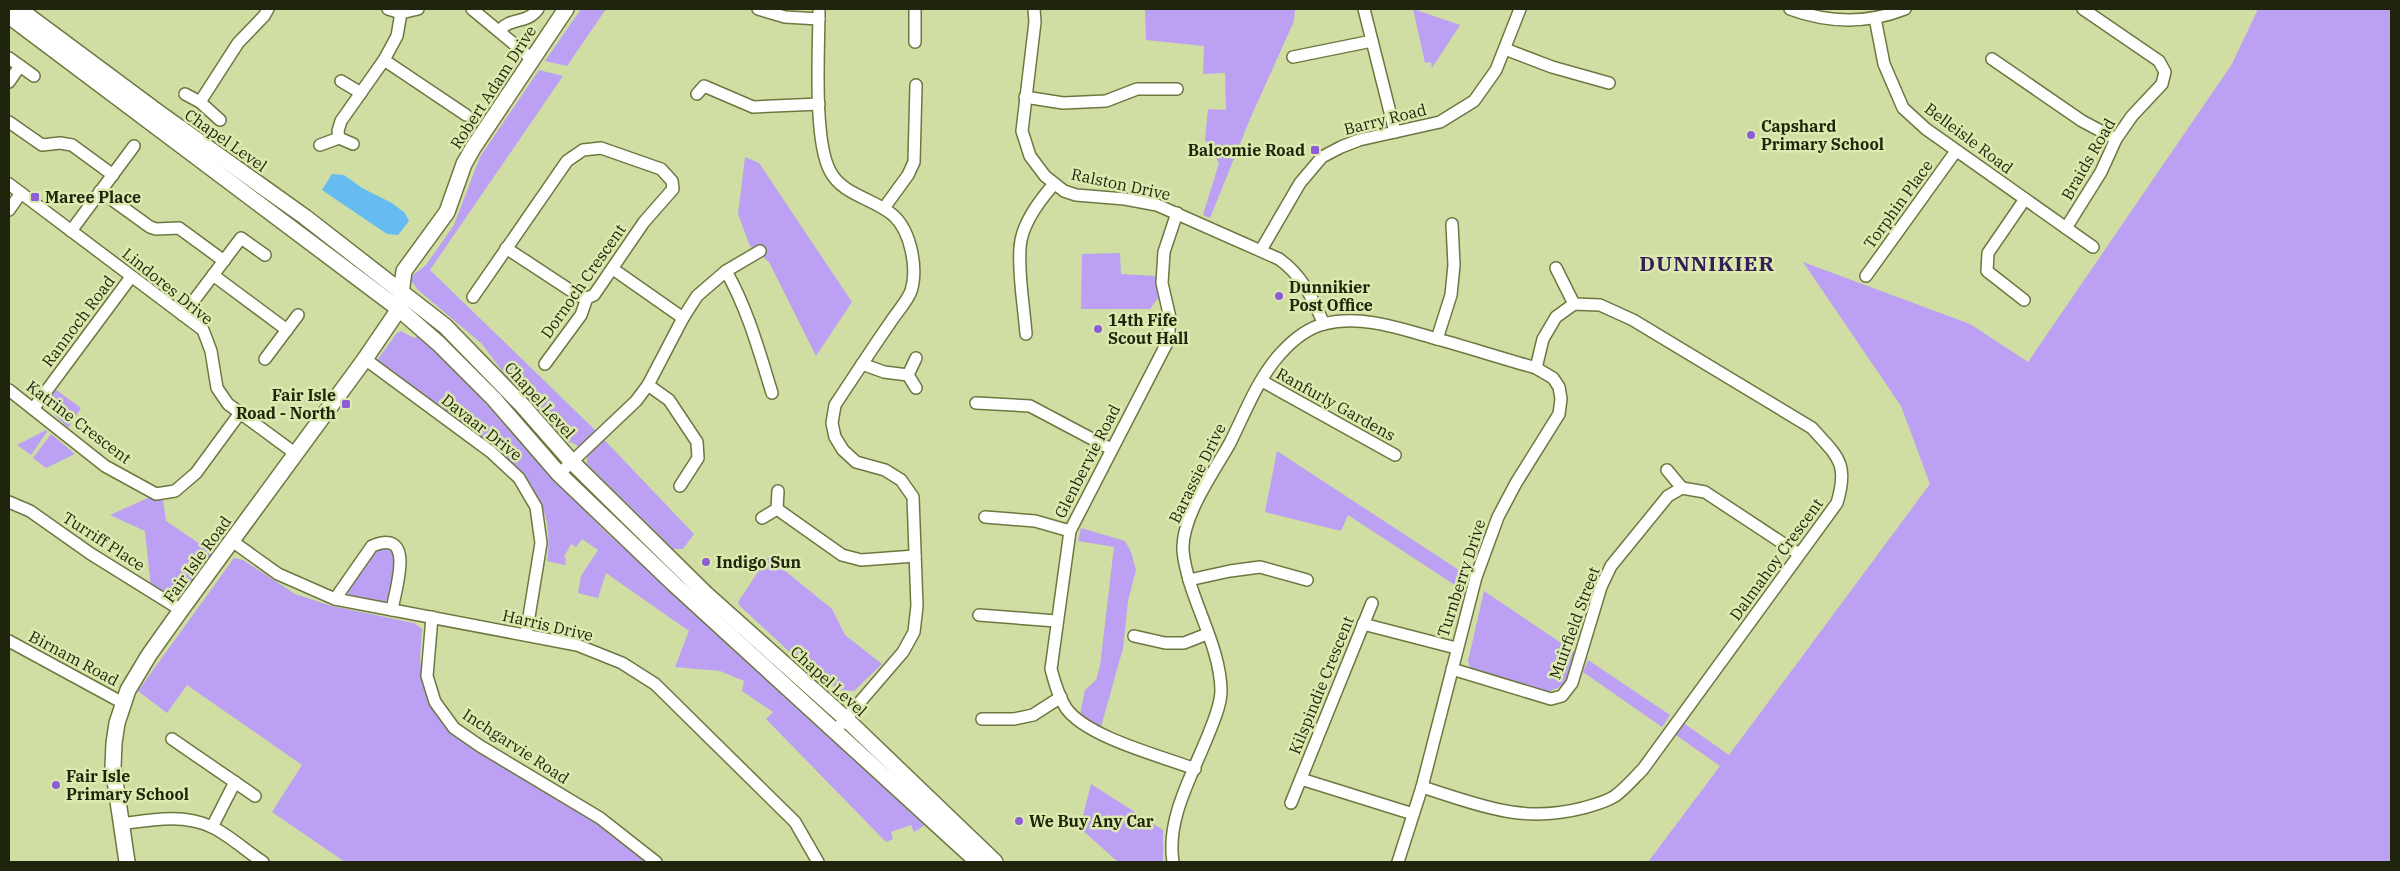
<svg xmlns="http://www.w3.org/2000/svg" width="2400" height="871" font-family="'IBM Plex Serif',serif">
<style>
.green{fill:#bba0f4}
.water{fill:#66bbf0}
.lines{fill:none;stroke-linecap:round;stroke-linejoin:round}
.street-casing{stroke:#6d7841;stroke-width:14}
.secondary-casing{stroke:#6d7841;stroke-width:18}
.street{stroke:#fff;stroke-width:11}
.secondary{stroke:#fff;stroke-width:15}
.poi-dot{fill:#8c5dd7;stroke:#ddeaaf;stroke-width:2}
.labels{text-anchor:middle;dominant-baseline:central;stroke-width:5;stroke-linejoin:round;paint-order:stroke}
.street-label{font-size:16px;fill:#1f240d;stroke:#ddeaaf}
.poi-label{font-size:16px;font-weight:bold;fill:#1f240d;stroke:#ddeaaf;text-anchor:start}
.district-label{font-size:21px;font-weight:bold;letter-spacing:1px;fill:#351e58;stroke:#ddeaaf}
</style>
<rect width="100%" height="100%" fill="#d0dda3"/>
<g class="green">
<polygon points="581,9 606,9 567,66 545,61"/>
<polygon points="1145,9 1295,9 1294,21 1250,119 1210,218 1203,215 1219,163 1205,140 1208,109 1226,110 1225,73 1203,74 1204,46 1146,40"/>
<polygon points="1413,9 1460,25 1432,68 1431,62 1425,63"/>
<polygon points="2258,9 2391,9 2391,862 1648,862 1720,766 1673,733 1682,722 1729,755 1930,484 1901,406 1803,262 1970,324 2028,362 2232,64"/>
<polygon points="539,70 563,76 430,270 593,428 694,534 683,549 673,549 587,464 587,457 575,444 567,441 506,376 482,344 417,289 412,282 412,276 426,265 454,225 480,157"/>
<polygon points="745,157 759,163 852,302 816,356 769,262 750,246 738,214"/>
<polygon points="1120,253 1121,274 1156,276 1158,298 1150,309 1081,309 1082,254"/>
<path d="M401,331L414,338L418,336L460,375L562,488L609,535L671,588L880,783L928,823L914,832L911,825L891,832L893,839L886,842L766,719L773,712L742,691L744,681L720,671L675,667L689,631L606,573L598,598L578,593L581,576L598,550L582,539L576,547L571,544L564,557L566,559L565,565L547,561C558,489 508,459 458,422C432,402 405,382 378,363V359L397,333Z"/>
<polygon points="55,389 81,408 68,428 50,410 50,399"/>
<polygon points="46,430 47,432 31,455 17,445"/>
<polygon points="51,434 75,454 46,468 33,458"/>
<polygon points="1277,451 1468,576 1464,591 1348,515 1341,531 1265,512"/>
<polygon points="150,497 163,499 166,521 213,553 184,595 163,596 151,588 145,531 110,515"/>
<polygon points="1081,528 1125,541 1131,552 1136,570 1128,601 1123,648 1101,727 1080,715 1085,690 1096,680 1100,666 1114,547 1078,541"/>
<polygon points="390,548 397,559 389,599 384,602 350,595 346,591 375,551"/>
<polygon points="768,557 832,609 845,635 882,664 854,691 839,690 793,655 740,606 738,602"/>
<polygon points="234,558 243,560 295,594 332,606 414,623 422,629 420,659 424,688 435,713 454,735 603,823 649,862 345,862 272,812 302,765 187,685 167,713 138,691"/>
<polygon points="1484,591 1576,653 1567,684 1548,692 1471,671 1468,661"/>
<polygon points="1588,660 1670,715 1662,727 1583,672"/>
<polygon points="1091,784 1163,830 1163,862 1118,862 1080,828"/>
</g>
<polygon class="water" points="332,174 344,175 362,188 392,203 405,213 409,221 398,235 387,234 322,190"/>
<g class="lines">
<defs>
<g id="street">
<polyline points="388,9 401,13 418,9"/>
<polyline points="472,9 532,59"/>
<polyline points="758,9 785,17 819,19"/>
<path d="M819,9C819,48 813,139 830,171C843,196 874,198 894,216C911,232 918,269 911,291C907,302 896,313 890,323C871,350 853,378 835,405L832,423L835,437L843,450L856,462L885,470L901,480L913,497L917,606L914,632L903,652L835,731"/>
<path d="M1034,9L1035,22L1022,131L1030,156L1045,176L1064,191L1076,195L1125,199L1157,205L1279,259C1303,276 1312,298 1324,324"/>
<polyline points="1364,9 1395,132"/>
<path d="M1790,9C1828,23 1867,24 1905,9"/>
<polyline points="1875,18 1884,64 1903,108 1926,129 2093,247"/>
<path d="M499,31C512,16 526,25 538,9"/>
<polyline points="915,42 915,9"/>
<polyline points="1505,49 1552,67 1609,83"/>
<polyline points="1293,57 1372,41"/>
<polyline points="9,58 34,76"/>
<polyline points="1992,59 2082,121 2116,139"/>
<polyline points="384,60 466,115"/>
<polyline points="341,81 361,93"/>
<polyline points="9,82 20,66"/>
<polyline points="185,94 200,102 220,120"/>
<polyline points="697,94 704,86 753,107 819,104"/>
<polyline points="1025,97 1063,103 1106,101 1137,89 1177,89"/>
<polyline points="200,102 238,43 264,16 268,9"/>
<polyline points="9,122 42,145 60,143 72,145 113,175"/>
<polyline points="353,144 339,138 338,131 341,121 384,60 397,36 401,13"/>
<polyline points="320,145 339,138"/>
<polyline points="9,184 203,330 211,351 217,388 228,404 296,454"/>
<polyline points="100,191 150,227 156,229 179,228 224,261"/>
<polyline points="884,208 908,175 914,162 916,85"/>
<polyline points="9,210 21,193"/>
<path d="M1177,213L1164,252L1162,283L1170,318L1168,341L1070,531L1051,669C1055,683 1058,696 1066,708C1086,737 1161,756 1195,769"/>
<polyline points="2066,228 2101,172 2116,139 2132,116 2162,84 2165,72 2159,61 2083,9"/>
<polyline points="71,231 134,146"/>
<polyline points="506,248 579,296 587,298"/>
<polyline points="1261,250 1300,183 1322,157 1341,147 1359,140 1440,122 1474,101 1496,70 1520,9"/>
<polyline points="1556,268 1574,304"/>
<polyline points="613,269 683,318"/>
<path d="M726,271C748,310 759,351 772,393"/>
<polyline points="213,275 287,330"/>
<polyline points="1866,276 1956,151"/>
<polyline points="473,297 567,161 583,150 601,148 661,169 672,181 673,189 644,222 594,295 587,298 581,315 545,364"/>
<polyline points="2024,300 1987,271 1988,253 2025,199"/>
<polyline points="183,315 241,238 265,255"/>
<path d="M1026,334C1024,306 1018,276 1020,248C1021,225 1039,201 1054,184"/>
<polyline points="1437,339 1451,295 1454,265 1452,224"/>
<polyline points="916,358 908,375 916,388"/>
<polyline points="265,359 298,315"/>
<polyline points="365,359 491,452 519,478 536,507 541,543 526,635"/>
<polyline points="862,364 884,372 908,375"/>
<polyline points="1262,381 1395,455"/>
<polyline points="648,385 669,400 697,442 698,458 680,486"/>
<polyline points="9,390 105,466 156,494 175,491 196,473 240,413"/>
<polyline points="976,403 1030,406 1111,449"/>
<polyline points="33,409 131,277"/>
<polyline points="1667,470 1682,488"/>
<polyline points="559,474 636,401 648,385 683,318 697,296 726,271 760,251"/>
<polyline points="9,502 30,511 91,554 181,610"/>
<polyline points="777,509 842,555 861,560 915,556"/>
<polyline points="985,517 1035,521 1070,531"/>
<polyline points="762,518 777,509 778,491"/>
<polyline points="232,541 278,574 335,599 577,645 622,663 655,684 795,822 818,862"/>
<polyline points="1189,580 1230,571 1260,567 1307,580"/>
<path d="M335,599L372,546C417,527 395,590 392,610"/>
<polyline points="979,615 1056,621"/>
<polyline points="432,617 427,676 435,702 454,728 480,746 600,818 656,862"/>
<polyline points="1363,624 1456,648"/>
<polyline points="1134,636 1165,643 1184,643 1207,634"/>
<polyline points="9,641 123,703"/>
<polyline points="1452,669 1551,699 1562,696 1572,683 1601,587 1611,566 1668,496 1682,488 1705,492 1799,554"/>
<polyline points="982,719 1014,719 1033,715 1061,697"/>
<polyline points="172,739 255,796"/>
<polyline points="1301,779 1413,814"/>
<path d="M1422,787C1480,805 1521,824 1583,808C1594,805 1606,802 1615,796C1626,788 1634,778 1643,769L1837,503C1849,463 1838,457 1812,428L1633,320L1600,305L1574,304L1556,317L1543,339L1536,368"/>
<polyline points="1291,803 1372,603"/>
<path d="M120,824C150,820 183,813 212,827C229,835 246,851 263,862"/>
<polyline points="212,827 235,782"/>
<path d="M1173,862C1166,818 1193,774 1209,733C1214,720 1221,705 1221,690C1220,643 1188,598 1183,551C1181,517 1214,472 1230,443C1245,413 1258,378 1281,353C1292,341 1308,328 1324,324C1364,314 1403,330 1441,340C1473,349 1504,359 1536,368L1553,378L1559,387L1561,399L1559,414L1516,483L1498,517L1476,577L1422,787L1398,862"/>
</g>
<g id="secondary">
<polyline points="19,9 159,113 305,217 445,326 522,405 572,462 706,594 846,719 995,862"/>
<polyline points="9,16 399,309 439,344 494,399 559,474 674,584 978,862"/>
<polyline points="127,862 113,767 114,743 117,723 128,690 149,655 181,610 365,359 399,309 404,271 447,212 464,164 473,148 566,9"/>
</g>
</defs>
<use href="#street" class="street-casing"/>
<use href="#secondary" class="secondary-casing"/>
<use href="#street" class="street"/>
<use href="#secondary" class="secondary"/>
</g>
<g class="poi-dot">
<circle cx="1751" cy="135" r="5"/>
<rect x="1310" y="145" width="10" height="10" rx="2.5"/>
<rect x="30" y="192" width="10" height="10" rx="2.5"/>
<circle cx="1279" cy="296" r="5"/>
<circle cx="1098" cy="329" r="5"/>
<rect x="341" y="399" width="10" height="10" rx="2.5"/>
<circle cx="706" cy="562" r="5"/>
<circle cx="56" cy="785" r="5"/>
<circle cx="1019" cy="821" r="5"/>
</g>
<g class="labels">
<g class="street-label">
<text transform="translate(493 87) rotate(-57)">Robert Adam Drive</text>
<text transform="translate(1385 119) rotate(-14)">Barry Road</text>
<text transform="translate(1969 138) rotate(37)">Belleisle Road</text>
<text transform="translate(226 140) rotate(35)">Chapel Level</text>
<text transform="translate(2088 159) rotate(-60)">Braids Road</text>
<text transform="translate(1121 184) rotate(12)">Ralston Drive</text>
<text transform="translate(1898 204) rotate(-54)">Torphin Place</text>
<text transform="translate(583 281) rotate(-55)">Dornoch Crescent</text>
<text transform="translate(168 286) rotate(39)">Lindores Drive</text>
<text transform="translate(78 321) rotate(-53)">Rannoch Road</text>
<text transform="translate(540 400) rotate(48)">Chapel Level</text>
<text transform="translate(1336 404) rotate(29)">Ranfurly Gardens</text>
<text transform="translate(79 422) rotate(37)">Katrine Crescent</text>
<text transform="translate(482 427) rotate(38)">Davaar Drive</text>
<text transform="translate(1087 461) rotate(-63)">Glenbervie Road</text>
<text transform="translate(1197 473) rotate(-64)">Barassie Drive</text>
<text transform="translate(104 541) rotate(33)">Turriff Place</text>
<text transform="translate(197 559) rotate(-54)">Fair Isle Road</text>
<text transform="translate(1776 559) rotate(-54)">Dalmahoy Crescent</text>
<text transform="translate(1461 578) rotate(-72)">Turnberry Drive</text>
<text transform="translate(1574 623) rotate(-70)">Muirfield Street</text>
<text transform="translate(548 625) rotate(13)">Harris Drive</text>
<text transform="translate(74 658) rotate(28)">Birnam Road</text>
<text transform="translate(829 681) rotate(42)">Chapel Level</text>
<text transform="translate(1321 685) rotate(-68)">Kilspindie Crescent</text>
<text transform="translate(516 746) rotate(33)">Inchgarvie Road</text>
</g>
<g class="poi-label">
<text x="1761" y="126">Capshard<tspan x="1761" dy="18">Primary School</tspan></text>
<text x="1305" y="150" text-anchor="end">Balcomie Road</text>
<text x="45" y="197">Maree Place</text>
<text x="1289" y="287">Dunnikier<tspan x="1289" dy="18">Post Office</tspan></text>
<text x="1108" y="320">14th Fife<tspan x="1108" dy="18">Scout Hall</tspan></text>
<text x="336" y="395" text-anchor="end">Fair Isle<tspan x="336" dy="18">Road - North</tspan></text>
<text x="716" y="562">Indigo Sun</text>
<text x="66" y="776">Fair Isle<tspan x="66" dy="18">Primary School</tspan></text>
<text x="1029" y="821">We Buy Any Car</text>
</g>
<g class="district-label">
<text x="1707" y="263">DUNNIKIER</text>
</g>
</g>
<rect width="2400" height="871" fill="none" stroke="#1f240d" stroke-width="20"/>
</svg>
